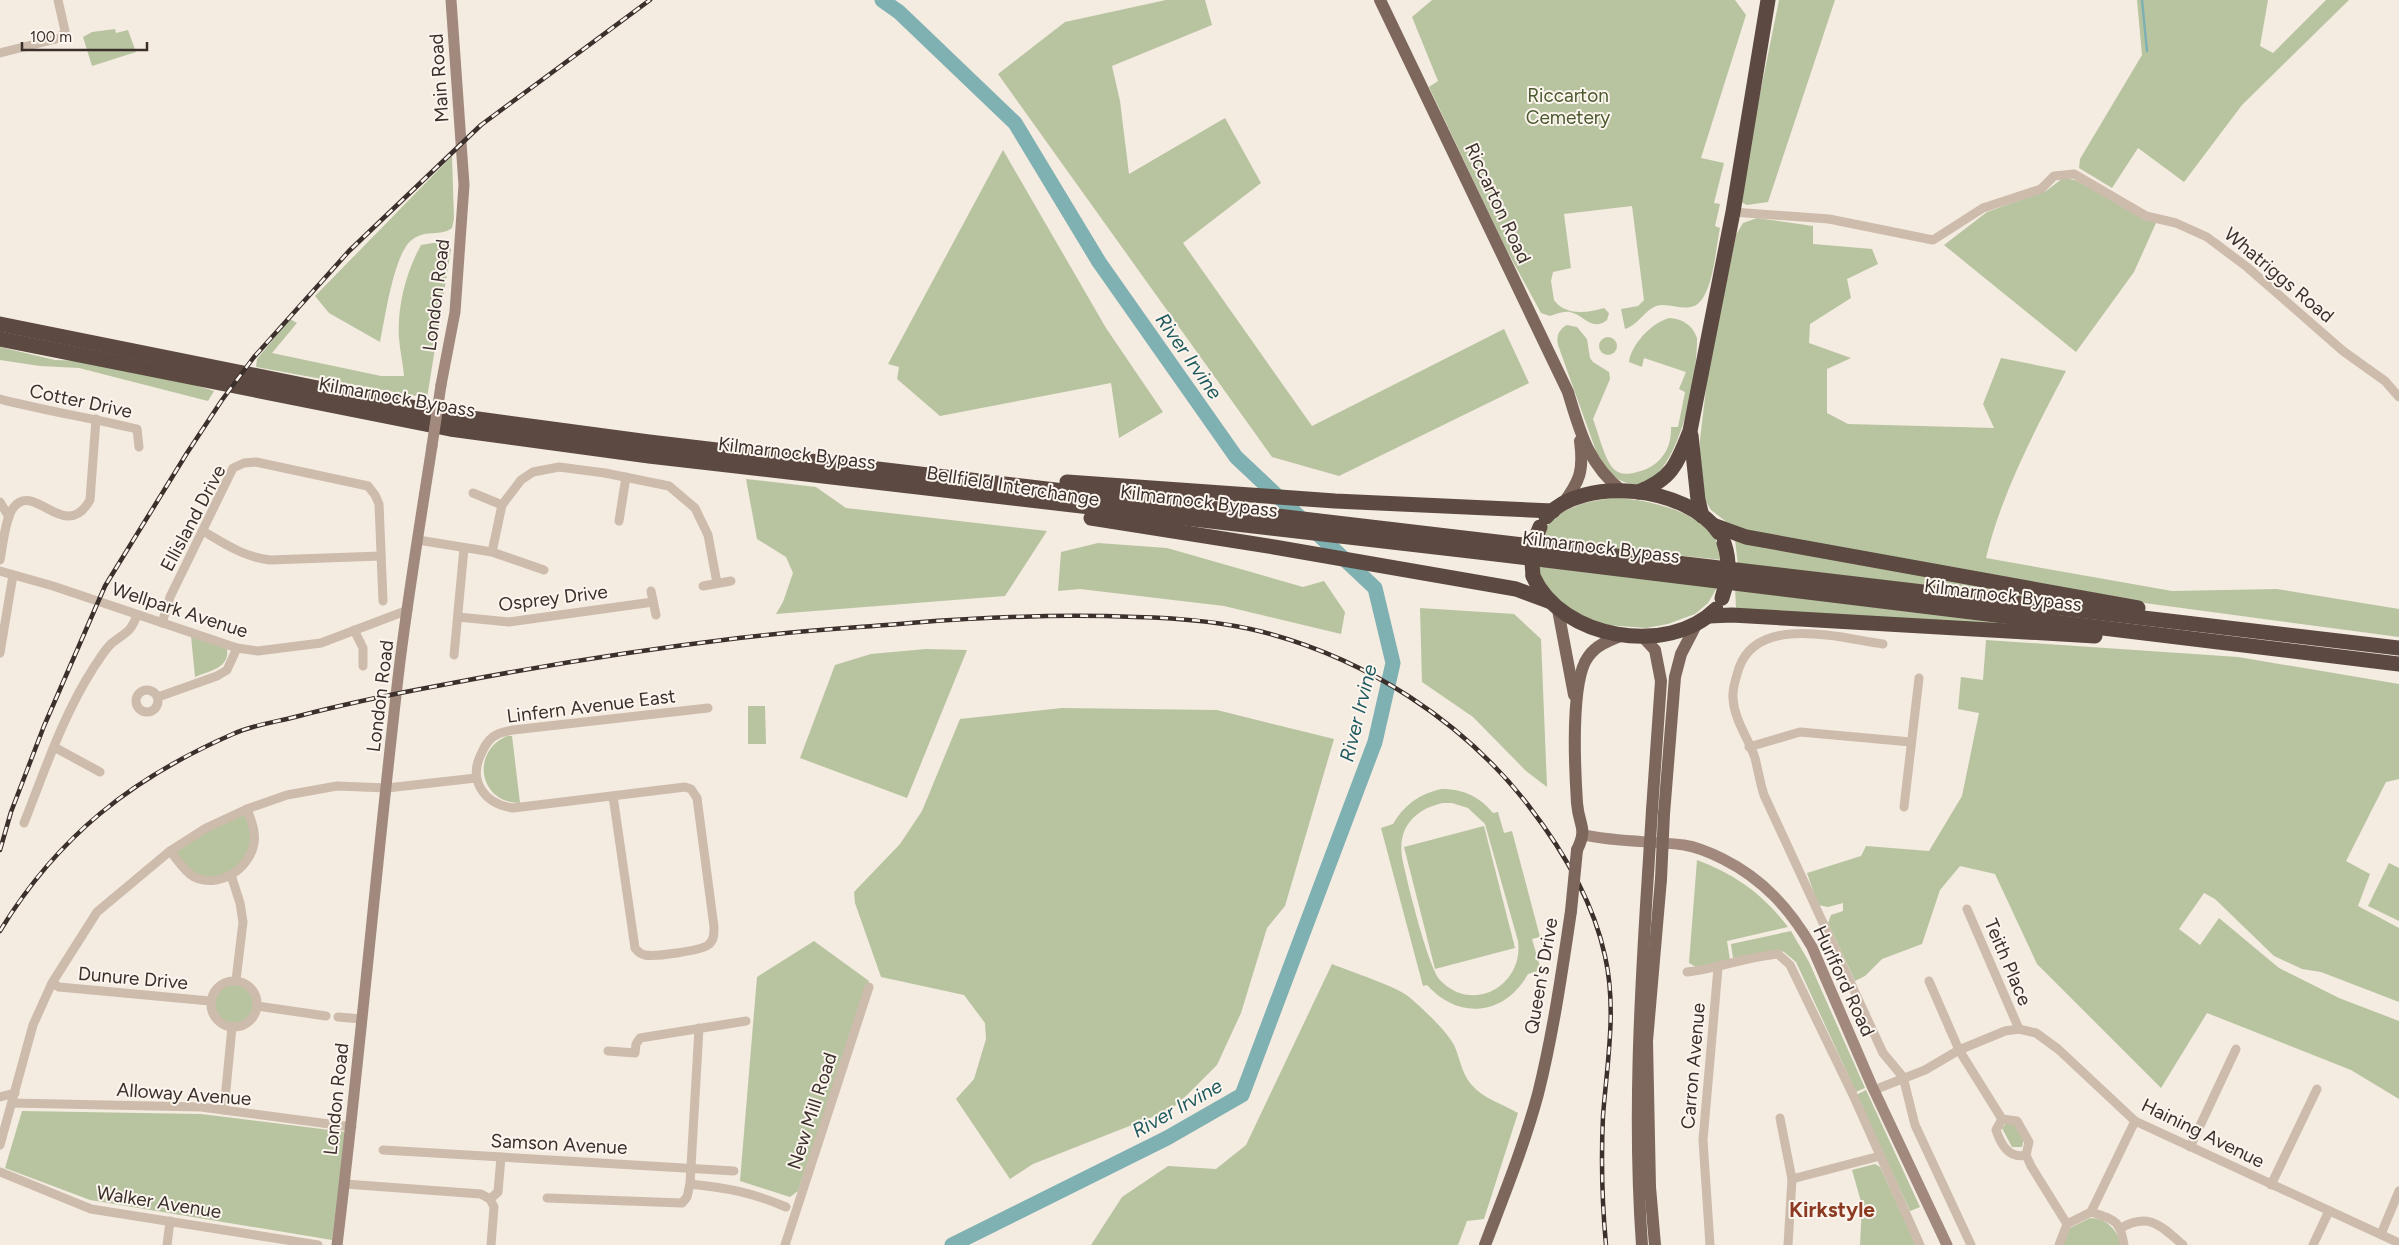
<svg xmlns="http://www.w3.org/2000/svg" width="2399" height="1245" font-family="Figtree,sans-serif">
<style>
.green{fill:#b8c4a0;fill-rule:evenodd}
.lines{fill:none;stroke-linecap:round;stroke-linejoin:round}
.stream{stroke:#7fb0b2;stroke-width:2.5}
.river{stroke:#7fb0b2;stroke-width:15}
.street{stroke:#cdbbac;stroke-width:9}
.secondary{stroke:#a18a7d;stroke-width:11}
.primary{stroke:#7d675c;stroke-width:12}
.highway{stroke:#5c4a42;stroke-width:15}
.rail-casing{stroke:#3b302b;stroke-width:4.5}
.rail{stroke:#fbf5ee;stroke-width:2.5;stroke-dasharray:8;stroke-linecap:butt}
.secondary-bridge{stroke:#a18a7d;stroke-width:11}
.primary-bridge{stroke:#7d675c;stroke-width:12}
.highway-bridge{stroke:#5c4a42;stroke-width:15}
.labels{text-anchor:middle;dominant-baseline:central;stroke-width:4;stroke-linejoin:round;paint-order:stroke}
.street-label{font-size:19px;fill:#3b302b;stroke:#fbf5ee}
.park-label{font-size:19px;fill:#4a5a2e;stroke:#fbf5ee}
.water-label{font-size:20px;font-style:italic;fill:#1f5a5e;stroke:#fbf5ee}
.quarter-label{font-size:21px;font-weight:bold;fill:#8c3b22;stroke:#fbf5ee}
</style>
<rect width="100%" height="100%" fill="#f4ebe1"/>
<g class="green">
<polygon points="1166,0 1205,0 1212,25 1112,66 1120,101 1129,174 1225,118 1261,183 1183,243 1312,426 1504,329 1529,383 1339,476 1272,457 998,74 1065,22"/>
<path d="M1432,0H1735L1746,15L1701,158L1724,163L1714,203L1720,204L1715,226L1720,228C1716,246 1713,299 1694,306C1681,311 1669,302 1656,306C1644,311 1637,326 1625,329L1621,309L1638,306L1644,300L1632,206L1564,214L1571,268L1553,272L1551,281L1554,300C1565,316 1588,313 1604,308L1609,313L1607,320C1592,332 1584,315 1570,312C1562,311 1557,314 1550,316L1541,313L1505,247L1429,87L1438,81L1412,17Z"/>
<polygon points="1779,0 1835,0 1768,202 1747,205 1741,202 1740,193"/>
<polygon points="2137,0 2268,0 2260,46 2273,53 2326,0 2349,0 2242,105 2184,182 2138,148 2112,188 2079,168 2080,159 2142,55"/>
<polygon points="115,29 116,33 128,30 136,52 92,66 83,37 92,32"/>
<polygon points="1003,150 1106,328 1163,412 1119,438 1111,383 940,416 897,379 899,367 888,364"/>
<path d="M452,156L454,219L452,228C440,237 428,229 413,239C394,251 385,319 380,342L329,313L315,296Z"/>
<polygon points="2063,178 2075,180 2156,223 2134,272 2076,352 1944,245 1987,212 2046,191"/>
<path d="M1757,218L1813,226V244L1872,249L1878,264L1847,279L1851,298L1810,324L1809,343L1851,358L1827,369V413L1848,424L1994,428L1983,404L2001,358L2066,371C2035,430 2002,492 1986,558L2172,591L2277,589L2399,609V637L2055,591L1787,541L1733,527L1711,510L1703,497L1700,475V440L1707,380L1736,235L1743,223Z"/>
<path d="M439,242L446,244L451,249L427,398L256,367L257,359L290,319L297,323L272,353L381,376H404C403,364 400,351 399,338C397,307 406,272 421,245Z"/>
<path d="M1669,318C1682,319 1692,324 1697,338C1698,382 1670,538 1601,465L1558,345C1556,336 1559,329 1567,325L1577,327L1587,339L1590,358L1593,362L1609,372L1610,379L1593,419C1598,432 1604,457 1612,467C1618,475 1628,475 1637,472C1659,467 1672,450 1671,427H1678L1685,392L1679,389L1686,372L1644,358L1642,367L1629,362C1631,345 1651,323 1669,318Z"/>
<circle cx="1608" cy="346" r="9"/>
<polygon points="0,347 55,360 87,361 172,378 214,391 208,401 79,368 40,366 0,360"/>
<polygon points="746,479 816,487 846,508 1047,531 1005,596 776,614 783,602 793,573 786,557 757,539"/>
<path d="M1616,498C1645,499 1702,511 1716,541C1719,547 1720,554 1722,560L1539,540C1552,508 1585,501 1616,498Z"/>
<polygon points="1735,540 2032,594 2031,599 1738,565"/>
<polygon points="1098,543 1167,548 1303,587 1324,581 1345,612 1341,634 1224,606 1080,589 1058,591 1061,552"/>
<polygon points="1537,565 1718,586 1708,603 1695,614 1668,624 1646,628 1606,625 1578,616 1546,589"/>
<polygon points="1735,587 2026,623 2026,627 1736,609"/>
<polygon points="1420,608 1514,614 1541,639 1547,787 1526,771 1473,717 1422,682"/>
<path d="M191,636L227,649C230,668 209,671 195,677Z"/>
<polygon points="1986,640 2238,657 2399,684 2399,779 2386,782 2346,861 2370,874 2358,906 2399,928 2399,1002 2321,972 2302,969 2274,956 2215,899 2204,893 2179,929 2200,945 2219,918 2279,968 2339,998 2399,1021 2399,1099 2351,1070 2207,1013 2161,1088 2037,964 1995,874 1960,866 1940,890 1922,944 1882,959 1865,976 1855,981 1828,923 1831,915 1843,911 1843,903 1828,907 1818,905 1807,873 1861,856 1866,846 1929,851 1962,796 1979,713 1958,709 1961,677 1983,680"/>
<polygon points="926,649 967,650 907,798 800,758 835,665 871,654"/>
<polygon points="748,706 765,706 766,744 748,744"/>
<polygon points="1062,708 1217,710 1334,739 1285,906 1267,928 1241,1013 1217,1065 1188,1094 1170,1110 1033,1164 1010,1179 956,1099 974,1079 986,1039 985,1023 964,995 881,977 855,903 854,892 900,844 922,811 960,719"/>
<path d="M507,736H512L520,803C479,803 470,752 507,736Z"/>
<path d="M1441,789C1463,789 1479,796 1493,813L1498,812L1504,833L1512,831L1540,937L1532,939L1541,970L1528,974C1505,1015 1459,1021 1427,985L1423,986L1381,828L1393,824C1404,805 1419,794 1441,789ZM1443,803H1452L1468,808L1485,824L1518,941C1524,985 1473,1015 1440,980C1428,967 1406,878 1402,857C1401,850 1401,842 1403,835C1409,816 1425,807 1443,803Z"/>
<polygon points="247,809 254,831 251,854 221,879 194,876 170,851"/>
<polygon points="1484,826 1515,948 1435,969 1404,847"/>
<path d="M1697,860C1735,874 1764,895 1788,927L1727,941L1730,960L1696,967L1689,963Z"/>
<polygon points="2389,863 2399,868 2399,921 2368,906"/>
<polygon points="1791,931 1809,962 1865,1088 1856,1092 1796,962 1784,952 1777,950 1733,958 1731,944"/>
<polygon points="814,941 869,981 798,1191 790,1197 740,1181 757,977"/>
<path d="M1332,964C1349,971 1398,987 1409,997C1422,1008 1446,1030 1454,1045C1460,1058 1461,1071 1470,1083C1483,1099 1501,1103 1518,1113L1484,1219L1467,1221L1458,1245H1091L1122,1197L1168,1166L1216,1169L1246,1145Z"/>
<circle cx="234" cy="1004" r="20"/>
<polygon points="1866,1090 1920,1207 1910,1211 1856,1095"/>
<polygon points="22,1111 201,1114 346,1132 332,1240 90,1200 5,1168"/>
<polygon points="2007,1122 2014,1123 2024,1139 2022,1147 2012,1147 2002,1128"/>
<polygon points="1875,1164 1880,1167 1916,1245 1860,1245 1862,1205 1852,1170"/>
<path d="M2090,1218C2107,1218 2117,1230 2121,1245H2063L2070,1228Z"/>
</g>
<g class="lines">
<polyline class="stream" points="2142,0 2147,51"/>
<polyline class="river" points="882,0 899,12 1015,123 1099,262 1236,457 1375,588 1393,663 1375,742 1242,1095 1167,1138 952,1245"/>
<g class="street">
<polyline points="0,53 60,38 65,31 58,0"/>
<polyline points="1733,212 1829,219 1933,240 1983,208 2041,189 2054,176 2074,174 2146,216 2176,223 2207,237 2247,267 2343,351 2385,381 2399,397"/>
<path d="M0,399C46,411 92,418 137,429L139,447"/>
<polyline points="473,493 502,505"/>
<polyline points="0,502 9,517"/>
<polyline points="619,521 626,477"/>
<path d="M203,531C225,544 244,557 270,560L381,556"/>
<polyline points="418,540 492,552 544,570"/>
<polyline points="492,552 502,505 521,480 533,472 559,467 605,473 669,486 695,508 708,535 717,583"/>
<path d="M0,560C3,546 5,517 14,507C35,481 65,544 90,500L96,419"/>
<polyline points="0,571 53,586 237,648 258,651 321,643 408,610"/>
<polyline points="703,586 731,581"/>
<polyline points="651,591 656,615"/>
<polyline points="458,617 509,622 653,602"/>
<polyline points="162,623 170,597 233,468 244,463 256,462 368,486 375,495 379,504 383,601"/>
<polyline points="354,630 363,648 363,666"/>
<path d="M1883,644C1840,638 1758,614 1739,668C1736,678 1732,688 1733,698C1734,720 1748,737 1755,758C1758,770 1760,783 1764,795L1883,1053L1903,1077L1915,1125L1971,1245"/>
<polyline points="0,653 13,575"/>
<polyline points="454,655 464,548"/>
<circle cx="147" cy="701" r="11"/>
<polyline points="158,697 217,676 227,670 237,648"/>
<polyline points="54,747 100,772"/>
<polyline points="1749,747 1800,732 1911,742"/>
<path d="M613,796L635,948C638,952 640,954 645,955C654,957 700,951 708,945C714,941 714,934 714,927L697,798L691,789L685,787L513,808C484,804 467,780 482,752C485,745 491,737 498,734C502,732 508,731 513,730L708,708"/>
<polyline points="1904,807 1919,678"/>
<path d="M24,823C45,770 63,715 94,667C99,660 105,649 112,643C126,632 131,632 137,615"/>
<path d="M170,851C177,859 184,871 194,877C219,889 250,869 254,843C256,831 251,820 247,809"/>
<polyline points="231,875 240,903 243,922 236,980"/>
<polyline points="1967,909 2019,1029"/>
<path d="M1687,972C1718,968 1747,957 1778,954L1790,965L1853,1095L1920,1245"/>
<circle cx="234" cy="1004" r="23"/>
<polyline points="1929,981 1959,1050 2002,1119 2017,1121 2029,1142 2026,1155 2031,1166 2067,1224"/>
<polyline points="52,983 59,987 210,1001"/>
<polyline points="257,1006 326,1016"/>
<polyline points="338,1017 362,1019"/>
<polyline points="608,1051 635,1053 636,1044 640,1038 746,1021"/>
<polyline points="1874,1090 1925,1070 1959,1050 2005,1031 2019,1029 2036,1033 2058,1049 2135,1121 2399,1243"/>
<polyline points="0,1097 15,1093"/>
<polyline points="12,1103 201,1107 352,1127"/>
<polyline points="224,1110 232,1027"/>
<polyline points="1780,1118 1792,1179 1788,1245"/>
<path d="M2002,1119L1996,1130C2001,1145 2009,1159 2026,1155"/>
<polyline points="0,1145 33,1025 52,983 97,912 170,851 206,828 247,809 287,795 337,786 387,788 476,778"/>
<polyline points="2190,1147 2236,1049"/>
<polyline points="383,1150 734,1171"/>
<polyline points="0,1172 91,1209 318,1245"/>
<polyline points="1792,1179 1880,1156"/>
<polyline points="345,1184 481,1194 490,1199"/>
<path d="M690,1184C727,1188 751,1192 786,1207"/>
<polyline points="2271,1185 2317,1089"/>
<polyline points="547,1198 682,1203 687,1197 690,1184 699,1028"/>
<polyline points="490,1199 494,1207 491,1245"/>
<polyline points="490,1199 498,1192 501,1157"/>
<polyline points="2091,1212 2135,1121"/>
<path d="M2121,1228C2150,1212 2161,1226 2183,1245"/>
<polyline points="2381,1234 2399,1191"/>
<polyline points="167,1245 170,1221"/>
<polyline points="785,1245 869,987"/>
<polyline points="1710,1245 1703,1140 1718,968"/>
<path d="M2059,1245L2067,1224L2091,1212C2114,1220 2120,1219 2124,1245"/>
<polyline points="2313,1245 2329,1211"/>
</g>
<g class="secondary">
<polyline points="441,385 455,312 464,185 451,0"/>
<path d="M1584,835C1617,842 1650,841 1684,845C1697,847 1711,853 1723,859C1763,879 1790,909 1812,947L1872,1086L1947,1245"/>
<path d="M337,1245C360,1056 376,867 398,678C407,601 420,524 432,446"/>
</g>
<g class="primary">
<path d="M1380,0L1568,392C1580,432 1588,464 1622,491"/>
<path d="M1562,505C1580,481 1584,471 1580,441"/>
<polyline points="1558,610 1574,695"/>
<polyline points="1642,636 1655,650 1661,681 1652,810"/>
<polyline points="1664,814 1675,677 1681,654 1696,625"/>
<path d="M1577,850C1588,827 1579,827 1577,803C1575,772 1570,681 1588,657C1596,645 1610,640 1623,635"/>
<path d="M1485,1245C1504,1195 1524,1146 1538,1094C1553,1034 1562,972 1571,911"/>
<path d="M1642,1245C1633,1121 1640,998 1648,874"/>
<polyline points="1655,1245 1650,1187 1647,1041 1661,879"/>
</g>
<g class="highway">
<polyline points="0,324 456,416 649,442 2399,648"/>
<polyline points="0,339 450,429 649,456 1470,551 2399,664"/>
<polyline points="1691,435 1698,500 1702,516"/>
<polyline points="1067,482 1335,501 1553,511"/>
<path d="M1638,492C1672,479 1677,464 1690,431L1733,212L1768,0"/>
<path d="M1546,517C1583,474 1689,487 1719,533"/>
<polyline points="1091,518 1274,547 1516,589 1551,602"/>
<polyline points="1713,525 1746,537 2138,608"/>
<path d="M1533,576C1561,639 1668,657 1716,609"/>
<polyline points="1709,616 1732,615 2095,636"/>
</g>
<defs>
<g id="rail">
<polyline points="0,850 11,812 44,726 105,586 187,453 222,400 254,357 349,251 481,125 650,0"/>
<path d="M0,931C58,836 132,778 233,734C253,725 275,722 295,717C344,704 393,694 442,685C540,666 639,650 739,638C796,631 853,628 910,623C985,617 1060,614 1135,617C1178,618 1220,621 1263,632C1366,659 1462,720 1528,805C1562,849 1593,900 1605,956C1617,1009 1607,1063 1603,1116C1601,1159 1602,1202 1606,1245"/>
</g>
</defs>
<use href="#rail" class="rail-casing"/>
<use href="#rail" class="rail"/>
<polyline class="secondary-bridge" points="432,446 441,385"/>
<g class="primary-bridge">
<polyline points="1648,874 1652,810"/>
<polyline points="1661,879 1664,814"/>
<polyline points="1571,911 1577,850"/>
</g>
<g class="highway-bridge">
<polyline points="1533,576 1531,549 1540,527"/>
<path d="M1722,598C1728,579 1731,563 1724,543"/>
</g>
</g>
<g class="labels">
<g class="street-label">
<text transform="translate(439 78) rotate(-94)">Main Road</text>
<text transform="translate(1498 203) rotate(65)">Riccarton Road</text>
<text transform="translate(2279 275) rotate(40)">Whatriggs Road</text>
<text transform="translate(436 295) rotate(-83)">London Road</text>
<text transform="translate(397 397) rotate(10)">Kilmarnock Bypass</text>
<text transform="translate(81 401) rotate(12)">Cotter Drive</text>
<text transform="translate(797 453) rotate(7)">Kilmarnock Bypass</text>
<text transform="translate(1013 486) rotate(9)">Bellfield Interchange</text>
<text transform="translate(1199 501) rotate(7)">Kilmarnock Bypass</text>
<text transform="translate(193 518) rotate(-62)">Ellisland Drive</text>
<text transform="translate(1601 547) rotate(7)">Kilmarnock Bypass</text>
<text transform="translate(2003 595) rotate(7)">Kilmarnock Bypass</text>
<text transform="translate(553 598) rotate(-7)">Osprey Drive</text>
<text transform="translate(180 610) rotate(18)">Wellpark Avenue</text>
<text transform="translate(380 696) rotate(-83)">London Road</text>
<text transform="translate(591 706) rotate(-7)">Linfern Avenue East</text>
<text transform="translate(2008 962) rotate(67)">Teith Place</text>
<text transform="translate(1541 976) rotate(-80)">Queen's Drive</text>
<text transform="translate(133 978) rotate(5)">Dunure Drive</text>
<text transform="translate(1844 981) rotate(65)">Hurlford Road</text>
<text transform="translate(1693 1066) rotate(-85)">Carron Avenue</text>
<text transform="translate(184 1094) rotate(4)">Alloway Avenue</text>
<text transform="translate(336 1099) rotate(-84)">London Road</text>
<text transform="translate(812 1111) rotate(-72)">New Mill Road</text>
<text transform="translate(2203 1133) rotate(26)">Haining Avenue</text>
<text transform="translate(559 1144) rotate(3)">Samson Avenue</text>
<text transform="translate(159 1202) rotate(9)">Walker Avenue</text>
</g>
<g class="park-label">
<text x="1568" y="95">Riccarton<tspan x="1568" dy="22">Cemetery</tspan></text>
</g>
<g class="water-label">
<text transform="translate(1189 356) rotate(55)">River Irvine</text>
<text transform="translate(1358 713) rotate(-76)">River Irvine</text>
<text transform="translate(1177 1108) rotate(-29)">River Irvine</text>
</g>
<g class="quarter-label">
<text x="1832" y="1209">Kirkstyle</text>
</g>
</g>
<path d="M22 42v8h125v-8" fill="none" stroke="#3b302b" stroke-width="2.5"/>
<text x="30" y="42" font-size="15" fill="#3b302b" stroke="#fbf5ee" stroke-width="4" paint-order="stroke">100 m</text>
</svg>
